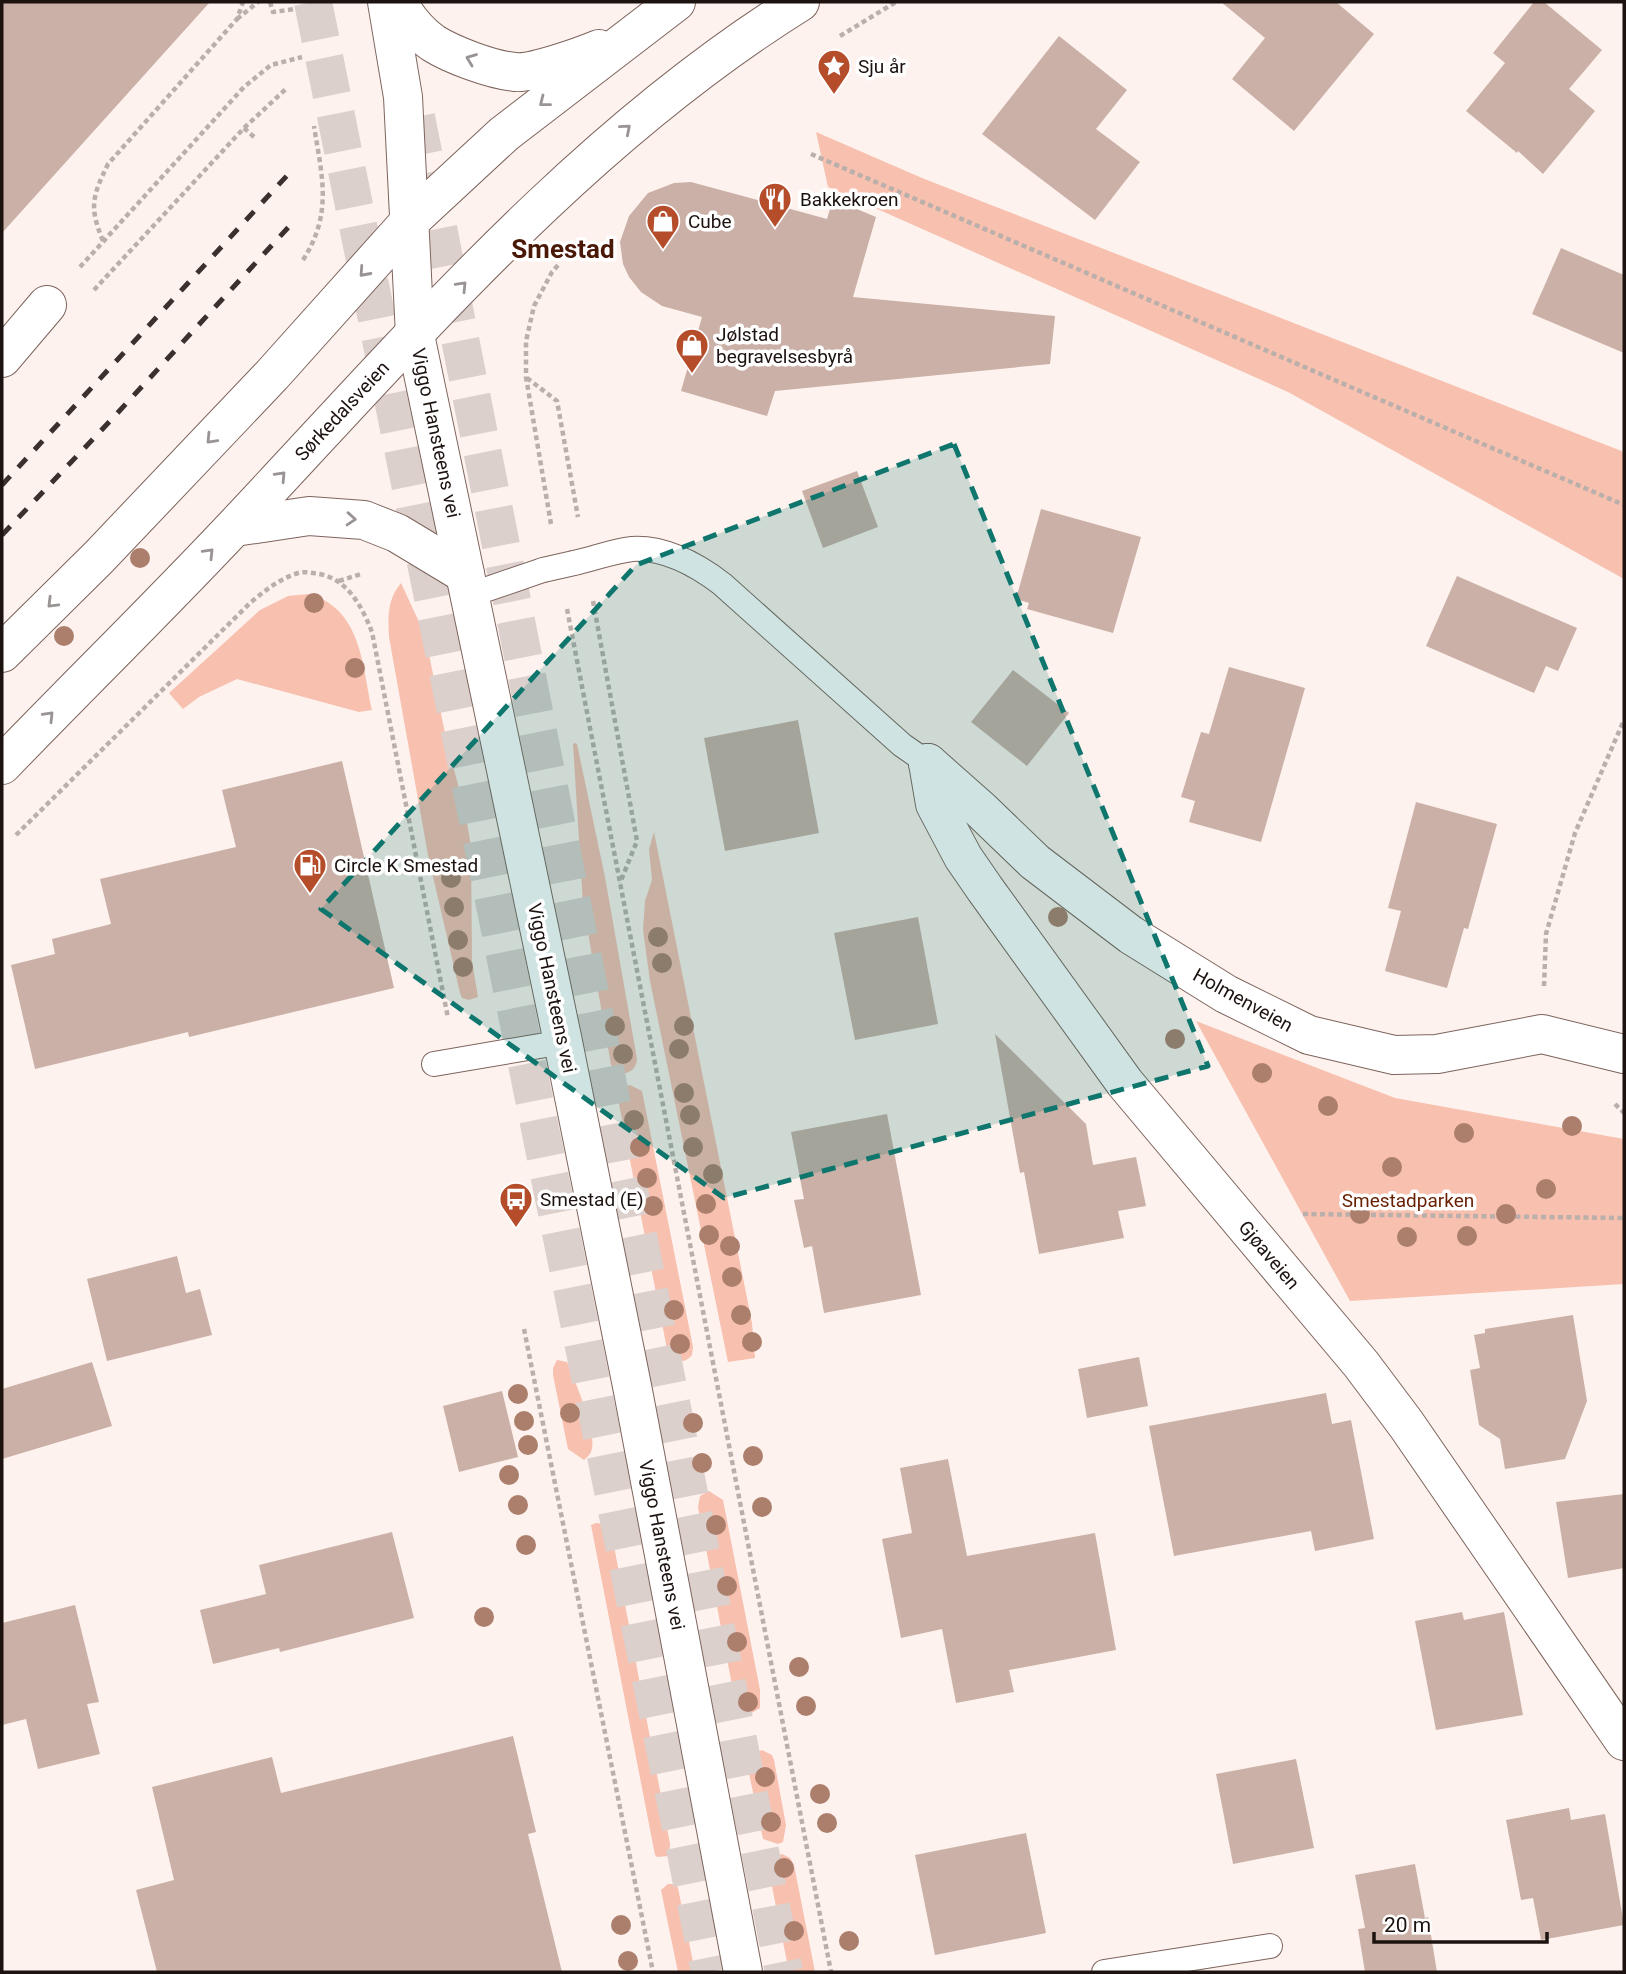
<svg xmlns="http://www.w3.org/2000/svg" width="1626" height="1974" font-family="Roboto,sans-serif">
<style>
.green{fill:#f7c0af}
.building{fill:#cbb0a7}
.lines{fill:none;stroke-linecap:round;stroke-linejoin:round}
.trunk-tunnel{stroke:#dcd0cd;stroke-width:38;stroke-dasharray:38 19;stroke-linecap:butt}
.service-casing{stroke:#7d645c;stroke-width:26}
.minor-casing{stroke:#7d645c;stroke-width:40}
.primary-casing{stroke:#7d645c;stroke-width:40}
.path{stroke:#baafab;stroke-width:4.5;stroke-dasharray:5 3.5;stroke-linecap:butt}
.service{stroke:#fff;stroke-width:24}
.minor{stroke:#fff;stroke-width:38}
.primary{stroke:#fff;stroke-width:38}
.rail{stroke:#3b302d;stroke-width:5;stroke-dasharray:12 12;stroke-linecap:butt}
.service-bridge-casing{stroke:#7d645c;stroke-width:26;stroke-linecap:butt}
.service-bridge{stroke:#fff;stroke-width:24}
.tree{fill:#ac7e6c}
.oneway{stroke:#999493}
.marked{fill:#0f766e;fill-opacity:0.2;stroke:#0f766e;stroke-width:5;stroke-dasharray:14 9;stroke-linejoin:round}
.labels{text-anchor:middle;dominant-baseline:central;stroke-width:7;stroke-linejoin:round;paint-order:stroke}
.poi-label{font-size:19px;fill:#1c120f;stroke:#fff;text-anchor:start}
.street-label{font-size:19px;fill:#1c120f;stroke:#fff}
.park-label{font-size:19px;fill:#681f02;stroke:#fff}
.district-label{font-size:26px;font-weight:bold;fill:#491807;stroke:#fff}
</style>
<rect width="100%" height="100%" fill="#fef2ee"/>
<g class="green">
<polygon points="816,132 922,178 1624,452 1624,579 1288,392 828,187"/>
<path d="M401,583L425,635L448,748L464,806L471,846L472,961L478,997L469,1000L462,998L460,993L428,855L389,637C388,617 387,600 401,583Z"/>
<path d="M309,594C361,609 362,663 372,710L359,712L237,679L199,697L183,709L169,693L260,610L288,596Z"/>
<path d="M575,743L577,744L605,877L637,1059C636,1069 631,1072 622,1074L611,1065L583,904L573,744Z"/>
<polygon points="654,832 752,1323 755,1358 728,1362 650,981 643,930 645,901 652,880 649,849"/>
<polygon points="1196,1021 1395,1098 1624,1139 1624,1284 1350,1301"/>
<path d="M630,1085L642,1091L693,1347L692,1355C684,1365 676,1361 668,1354L618,1099L623,1087Z"/>
<path d="M557,1360L567,1362C574,1379 599,1436 591,1452C589,1456 587,1457 584,1460L568,1449L553,1375V1368Z"/>
<polygon points="709,1491 723,1500 760,1690 760,1708 750,1714 739,1710 736,1706 698,1507 700,1496"/>
<polygon points="596,1523 604,1524 611,1530 670,1844 669,1856 657,1857 655,1855 591,1525"/>
<polygon points="762,1750 772,1755 774,1760 786,1825 783,1842 778,1844 763,1839 747,1764 753,1754"/>
<polygon points="782,1854 790,1858 794,1865 815,1972 789,1972 768,1866 770,1860"/>
<polygon points="668,1884 676,1884 678,1888 695,1972 678,1972 661,1890"/>
</g>
<g class="building">
<polygon points="2,2 210,2 2,233"/>
<polygon points="1221,2 1336,2 1374,34 1294,131 1232,79 1265,38"/>
<polygon points="1534,2 1544,2 1602,50 1569,89 1595,111 1543,174 1518,151 1517,153 1466,111 1505,63 1493,53"/>
<polygon points="1059,36 1127,90 1096,129 1140,162 1095,220 982,134"/>
<polygon points="691,182 827,219 833,199 876,217 853,297 1055,316 1050,364 775,391 767,416 681,391 702,317 662,306 641,292 629,277 623,264 620,242 629,216 648,193 674,183"/>
<polygon points="1561,248 1624,275 1624,353 1532,314"/>
<polygon points="857,471 878,527 823,548 802,491"/>
<polygon points="1041,509 1141,537 1113,633 1027,609 1029,603 1016,599"/>
<polygon points="1457,576 1577,628 1558,671 1546,666 1534,693 1426,646"/>
<polygon points="1229,667 1305,688 1261,842 1189,822 1195,801 1181,797 1201,732 1209,734"/>
<polygon points="1013,670 1069,713 1027,766 971,722"/>
<polygon points="798,720 819,833 725,851 704,738"/>
<polygon points="342,761 394,988 189,1037 188,1032 35,1069 11,965 55,954 52,939 111,924 100,879 236,847 222,790"/>
<polygon points="1416,802 1497,824 1468,929 1464,928 1447,988 1385,971 1401,911 1388,908"/>
<polygon points="918,917 938,1024 855,1040 834,933"/>
<polygon points="995,1034 1086,1124 1093,1165 1136,1157 1146,1206 1118,1211 1124,1238 1039,1254 1024,1172 1020,1173"/>
<polygon points="887,1114 921,1295 824,1313 812,1246 804,1248 794,1200 804,1199 791,1132"/>
<polygon points="177,1256 186,1293 200,1289 212,1335 107,1361 87,1279"/>
<polygon points="1573,1315 1587,1401 1565,1459 1505,1469 1500,1439 1479,1425 1470,1370 1480,1368 1474,1335 1485,1333 1485,1329"/>
<polygon points="1139,1357 1148,1406 1087,1418 1078,1369"/>
<polygon points="92,1362 112,1426 2,1459 2,1389"/>
<polygon points="502,1391 518,1457 459,1472 443,1406"/>
<polygon points="1326,1393 1332,1424 1351,1420 1374,1539 1315,1551 1311,1531 1174,1556 1149,1426"/>
<polygon points="948,1459 967,1556 1095,1533 1116,1650 1009,1670 1014,1692 956,1703 942,1629 901,1638 882,1539 912,1533 900,1468"/>
<polygon points="1624,1494 1624,1568 1568,1578 1556,1502"/>
<polygon points="392,1532 414,1618 280,1652 279,1648 213,1664 200,1610 266,1594 259,1565"/>
<polygon points="75,1605 99,1702 87,1704 100,1754 38,1769 26,1719 2,1725 2,1623"/>
<polygon points="1462,1612 1464,1620 1504,1612 1523,1715 1436,1730 1415,1621"/>
<polygon points="513,1736 536,1832 528,1834 562,1972 157,1972 136,1890 174,1880 152,1787 272,1757 281,1793"/>
<polygon points="1296,1759 1314,1848 1233,1864 1216,1774"/>
<polygon points="1569,1808 1571,1820 1605,1814 1624,1925 1541,1940 1533,1898 1521,1900 1506,1820"/>
<polygon points="1026,1833 1046,1933 935,1955 915,1855"/>
<polygon points="1415,1864 1425,1918 1428,1917 1437,1972 1365,1972 1358,1929 1365,1928 1355,1875"/>
</g>
<g class="lines">
<g class="trunk-tunnel">
<polyline points="313,2 710,1972"/>
<polyline points="416,117 784,1972"/>
</g>
<defs>
<g id="service">
<path d="M574,563C593,559 613,551 632,549C665,547 697,565 722,584L902,745L928,763"/>
<polyline points="470,595 543,570"/>
<polyline points="434,1064 563,1042"/>
<polyline points="1104,1972 1270,1946"/>
</g>
<g id="minor">
<polyline points="2,358 47,305"/>
<polyline points="928,763 935,804 963,857 985,889 1125,1083 1361,1364 1406,1424 1624,1741"/>
<polyline points="928,763 981,810 1035,862 1131,935 1226,994 1309,1035 1394,1055 1437,1054 1542,1034 1624,1054"/>
</g>
<g id="primary">
<polyline points="387,2 403,97 415,335 563,1042 633,1391 743,1972"/>
<path d="M398,2C406,17 419,33 433,43C452,55 492,70 515,72C532,74 582,56 599,49"/>
<polyline points="235,527 309,516 364,520 397,533 465,574"/>
<polyline points="2,653 99,557 272,375 410,221 504,134 676,2"/>
<path d="M2,765C79,685 159,607 235,526C411,339 580,139 800,2"/>
</g>
</defs>
<use href="#service" class="service-casing"/>
<use href="#minor" class="minor-casing"/>
<use href="#primary" class="primary-casing"/>
<g class="path">
<polyline points="270,2 273,12 295,9"/>
<polyline points="237,19 258,2"/>
<polyline points="840,36 896,2"/>
<polyline points="244,128 254,137"/>
<polyline points="811,154 1624,505"/>
<path d="M103,241C89,207 92,197 108,164L237,19L243,2"/>
<path d="M303,260C333,213 322,177 314,126"/>
<polyline points="80,267 244,87 271,65 302,57"/>
<polyline points="94,290 244,128 287,88"/>
<polyline points="527,378 557,401 578,517"/>
<polyline points="551,524 526,377 526,341 534,306 552,272 560,263"/>
<polyline points="339,581 361,574"/>
<polyline points="593,601 637,841 620,883"/>
<polyline points="567,609 831,1972"/>
<path d="M16,835L251,602C266,590 279,579 298,573C304,571 312,573 319,574C348,579 362,607 372,632L448,1018"/>
<polyline points="1544,986 1546,934 1575,833 1624,720"/>
<polyline points="1615,1104 1624,1113"/>
<polyline points="1303,1214 1624,1218"/>
<polyline points="524,1329 653,1972"/>
</g>
<use href="#service" class="service"/>
<use href="#minor" class="minor"/>
<use href="#primary" class="primary"/>
<g class="rail">
<polyline points="2,485 294,168"/>
<polyline points="2,535 112,419 296,219"/>
</g>
<defs>
<polyline id="service-bridge" points="543,570 574,563"/>
</defs>
<use href="#service-bridge" class="service-bridge-casing"/>
<use href="#service-bridge" class="service-bridge"/>
</g>
<g class="tree">
<circle cx="140" cy="558" r="10"/>
<circle cx="314" cy="603" r="10"/>
<circle cx="64" cy="636" r="10"/>
<circle cx="355" cy="668" r="10"/>
<circle cx="451" cy="878" r="10"/>
<circle cx="454" cy="907" r="10"/>
<circle cx="1058" cy="917" r="10"/>
<circle cx="658" cy="937" r="10"/>
<circle cx="458" cy="940" r="10"/>
<circle cx="662" cy="963" r="10"/>
<circle cx="463" cy="967" r="10"/>
<circle cx="615" cy="1026" r="10"/>
<circle cx="684" cy="1026" r="10"/>
<circle cx="1175" cy="1039" r="10"/>
<circle cx="679" cy="1049" r="10"/>
<circle cx="623" cy="1054" r="10"/>
<circle cx="1262" cy="1073" r="10"/>
<circle cx="684" cy="1093" r="10"/>
<circle cx="1328" cy="1106" r="10"/>
<circle cx="690" cy="1115" r="10"/>
<circle cx="634" cy="1120" r="10"/>
<circle cx="1572" cy="1126" r="10"/>
<circle cx="1464" cy="1133" r="10"/>
<circle cx="640" cy="1147" r="10"/>
<circle cx="693" cy="1147" r="10"/>
<circle cx="1392" cy="1167" r="10"/>
<circle cx="713" cy="1174" r="10"/>
<circle cx="647" cy="1178" r="10"/>
<circle cx="1546" cy="1189" r="10"/>
<circle cx="706" cy="1204" r="10"/>
<circle cx="653" cy="1206" r="10"/>
<circle cx="1360" cy="1214" r="10"/>
<circle cx="1506" cy="1214" r="10"/>
<circle cx="709" cy="1235" r="10"/>
<circle cx="1467" cy="1236" r="10"/>
<circle cx="1407" cy="1237" r="10"/>
<circle cx="730" cy="1246" r="10"/>
<circle cx="732" cy="1277" r="10"/>
<circle cx="674" cy="1310" r="10"/>
<circle cx="741" cy="1315" r="10"/>
<circle cx="752" cy="1342" r="10"/>
<circle cx="680" cy="1344" r="10"/>
<circle cx="518" cy="1394" r="10"/>
<circle cx="570" cy="1413" r="10"/>
<circle cx="524" cy="1421" r="10"/>
<circle cx="693" cy="1423" r="10"/>
<circle cx="528" cy="1445" r="10"/>
<circle cx="753" cy="1456" r="10"/>
<circle cx="702" cy="1463" r="10"/>
<circle cx="509" cy="1475" r="10"/>
<circle cx="518" cy="1505" r="10"/>
<circle cx="762" cy="1507" r="10"/>
<circle cx="716" cy="1525" r="10"/>
<circle cx="526" cy="1545" r="10"/>
<circle cx="727" cy="1586" r="10"/>
<circle cx="484" cy="1617" r="10"/>
<circle cx="737" cy="1642" r="10"/>
<circle cx="799" cy="1667" r="10"/>
<circle cx="748" cy="1702" r="10"/>
<circle cx="806" cy="1706" r="10"/>
<circle cx="765" cy="1777" r="10"/>
<circle cx="820" cy="1794" r="10"/>
<circle cx="771" cy="1822" r="10"/>
<circle cx="827" cy="1823" r="10"/>
<circle cx="784" cy="1868" r="10"/>
<circle cx="621" cy="1925" r="10"/>
<circle cx="794" cy="1931" r="10"/>
<circle cx="849" cy="1941" r="10"/>
<circle cx="628" cy="1961" r="10"/>
</g>
<defs><path id="oneway-chevron" d="M-2-3.5L2.5 0L-2 3.5" fill="none" stroke-width="1.6" stroke-linecap="round" stroke-linejoin="round" transform="scale(1.75)"/></defs>
<g class="oneway">
<use href="#oneway-chevron" transform="translate(471 59) rotate(-159)"/>
<use href="#oneway-chevron" transform="translate(544 102) rotate(142)"/>
<use href="#oneway-chevron" transform="translate(626 129) rotate(-41)"/>
<use href="#oneway-chevron" transform="translate(364 272) rotate(132)"/>
<use href="#oneway-chevron" transform="translate(462 286) rotate(-46)"/>
<use href="#oneway-chevron" transform="translate(211 439) rotate(134)"/>
<use href="#oneway-chevron" transform="translate(281 476) rotate(-47)"/>
<use href="#oneway-chevron" transform="translate(351 519) rotate(4)"/>
<use href="#oneway-chevron" transform="translate(209 553) rotate(-46)"/>
<use href="#oneway-chevron" transform="translate(52 603) rotate(135)"/>
<use href="#oneway-chevron" transform="translate(49 716) rotate(-46)"/>
</g>
<path class="marked" d="M954,444L1208,1066L724,1198L321,909L636,565Z"/>
<defs>
<symbol id="sight-pin" viewBox="-11 -11 22 30"><path d="M0 17L-7.5 6A9.5 9.5 0 1 1 7.5 6Z" fill="#b54d2a" stroke="#fff"/><path d="M0-6L1.8-2.2L6-1.7L2.9 1.2L3.7 5.4L0 3.3L-3.7 5.4L-2.9 1.2L-6-1.7L-1.8-2.2Z" fill="#fff"/></symbol>
<symbol id="restaurant-pin" viewBox="-11 -11 22 30"><path d="M0 17L-7.5 6A9.5 9.5 0 1 1 7.5 6Z" fill="#b54d2a" stroke="#fff"/><path d="M-5-6h1v4h1v-4h1v4h1v-4h1v5L-1.5 .5V6h-2V.5L-5-1ZM5-6V6H3V1.5H1.5Q1.5-4 5-6Z" fill="#fff"/></symbol>
<symbol id="shop-pin" viewBox="-11 -11 22 30"><path d="M0 17L-7.5 6A9.5 9.5 0 1 1 7.5 6Z" fill="#b54d2a" stroke="#fff"/><path d="M-5-2.5h2.3a2.7 3.5 0 0 1 5.4 0H5L5.5 6h-11ZM-1.5-2.5h3a1.5 2.3 0 0 0-3 0Z" fill="#fff"/></symbol>
<symbol id="fuel-pin" viewBox="-11 -11 22 30"><path d="M0 17L-7.5 6A9.5 9.5 0 1 1 7.5 6Z" fill="#b54d2a" stroke="#fff"/><path d="M-5.5-6h7V0h2V4h1.3V-2.5L3-4.5l.8-.8L6-3V5H2.5V1h-1V6h-7ZM-4.2-4.7v3.2H.2V-4.7Z" fill="#fff"/></symbol>
<symbol id="bus-pin" viewBox="-11 -11 22 30"><path d="M0 17L-7.5 6A9.5 9.5 0 1 1 7.5 6Z" fill="#b54d2a" stroke="#fff"/><path d="M-5-6H5V4H4V6H2V4H-2V6H-4V4H-5ZM-3.5-4V0h7V-4ZM-3.5 1.2v1.5H-2V1.2ZM2 1.2v1.5H3.5V1.2Z" fill="#fff"/></symbol>
</defs>
<g fill-rule="evenodd">
<use href="#sight-pin" x="815" y="47" width="38" height="52"/>
<use href="#restaurant-pin" x="756" y="180" width="38" height="52"/>
<use href="#shop-pin" x="644" y="202" width="38" height="52"/>
<use href="#shop-pin" x="673" y="326" width="38" height="52"/>
<use href="#fuel-pin" x="291" y="846" width="38" height="52"/>
<use href="#bus-pin" x="497" y="1180" width="38" height="52"/>
</g>
<g class="labels">
<g class="poi-label">
<text x="858" y="66">Sju år</text>
<text x="800" y="199">Bakkekroen</text>
<text x="688" y="221">Cube</text>
<text x="716" y="334">Jølstad<tspan x="716" dy="22">begravelsesbyrå</tspan></text>
<text x="334" y="865">Circle K Smestad</text>
<text x="540" y="1199">Smestad (E)</text>
</g>
<g class="street-label">
<text transform="translate(342 411) rotate(-47)">Sørkedalsveien</text>
<text transform="translate(436 433) rotate(78)">Viggo Hansteens vei</text>
<text transform="translate(552 988) rotate(78)">Viggo Hansteens vei</text>
<text transform="translate(1243 1000) rotate(29)">Holmenveien</text>
<text transform="translate(1269 1255) rotate(50)">Gjøaveien</text>
<text transform="translate(662 1545) rotate(79)">Viggo Hansteens vei</text>
</g>
<g class="park-label">
<text x="1408" y="1200">Smestadparken</text>
</g>
<g class="district-label">
<text x="563" y="249">Smestad</text>
</g>
</g>
<rect width="1626" height="1974" fill="none" stroke="#1c120f" stroke-width="7"/>
<path d="M1374 1932v10h173v-10" fill="none" stroke="#1c120f" stroke-width="3.5"/>
<text x="1384" y="1932" font-size="21" fill="#1c120f" stroke="#ffffff" stroke-width="5" paint-order="stroke">20 m</text>
</svg>
